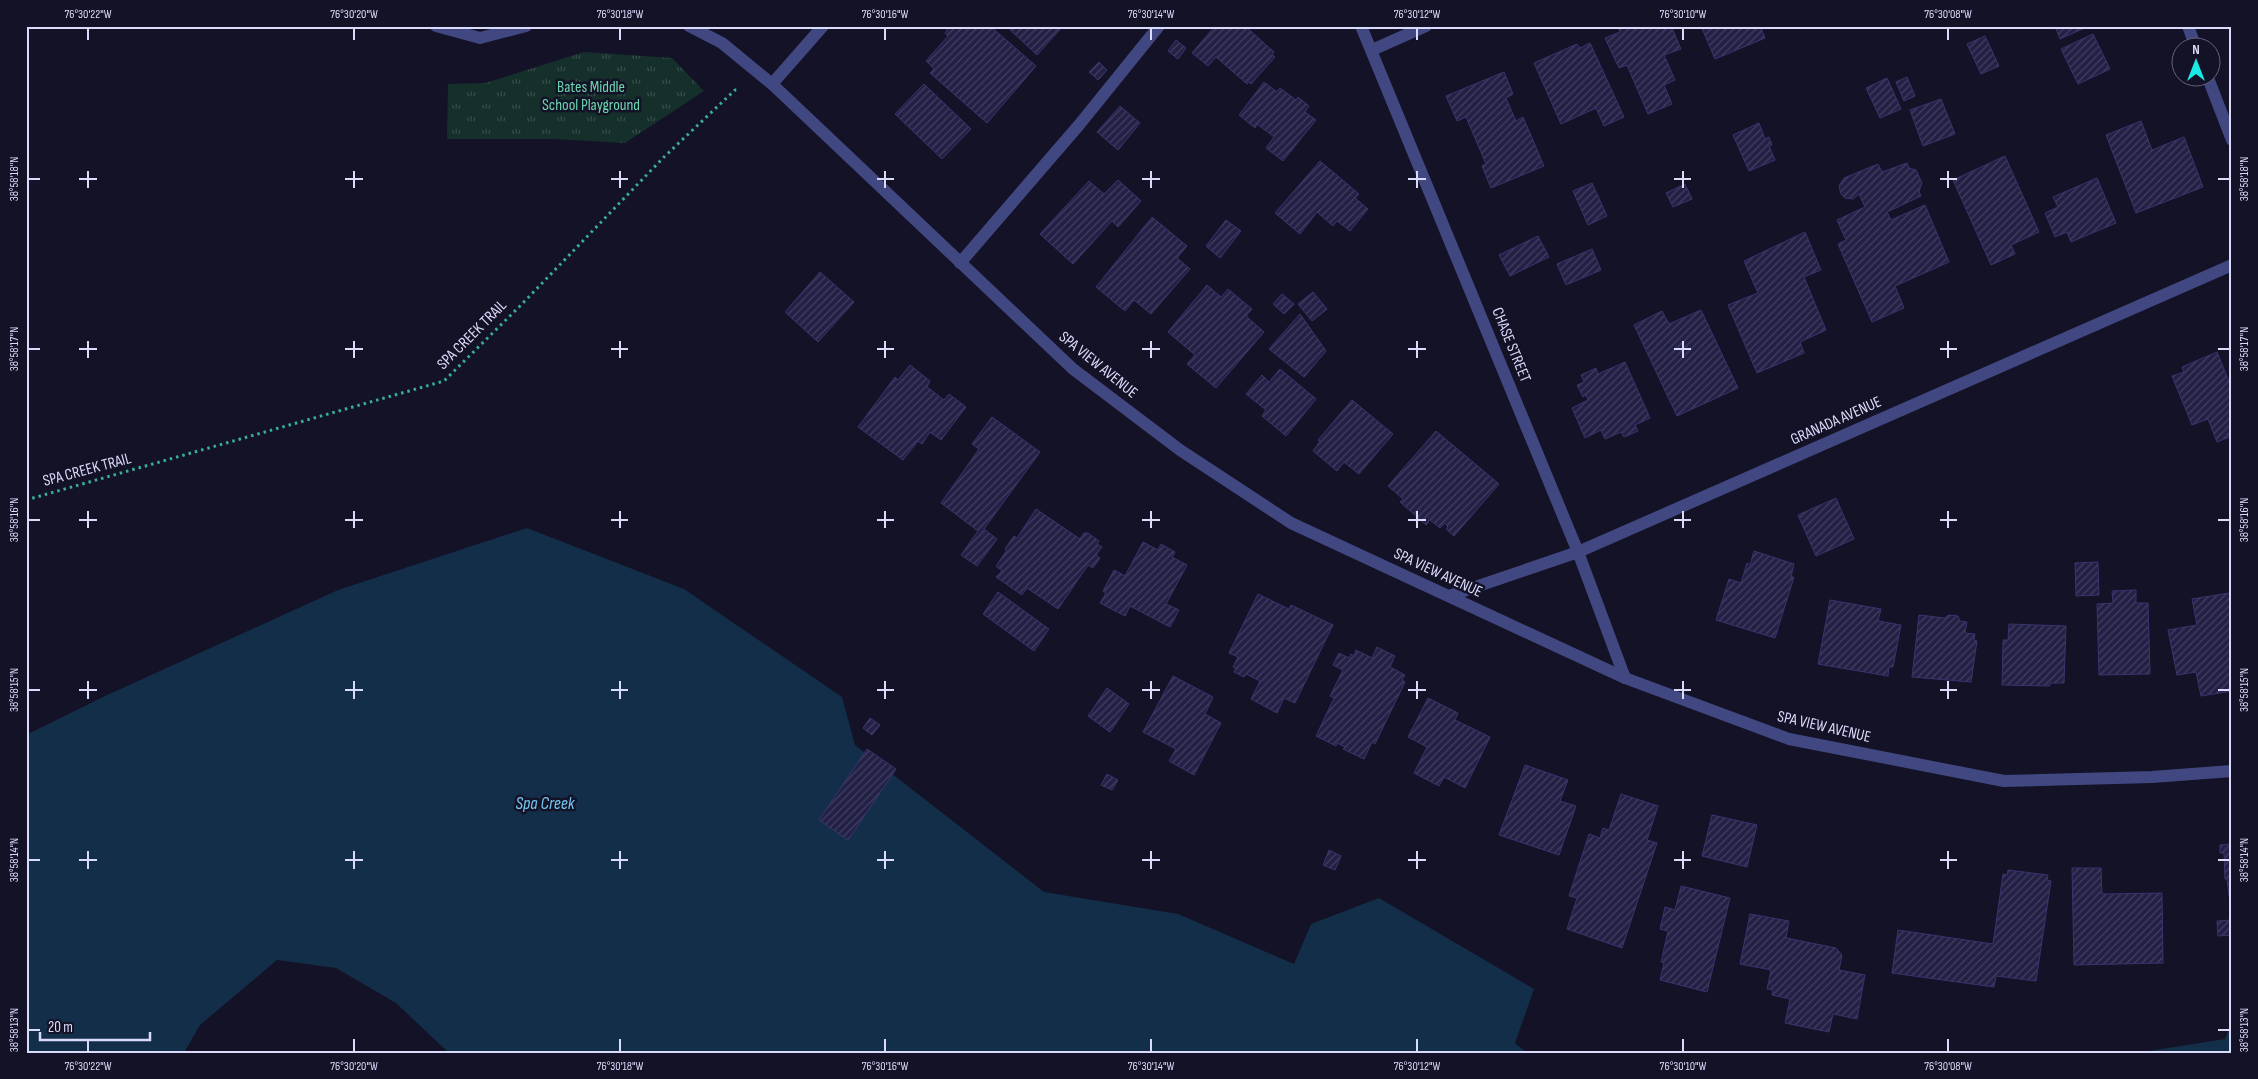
<svg xmlns="http://www.w3.org/2000/svg" width="2258" height="1079" font-family="'Sofia Sans Condensed',sans-serif">
<style>
.park{fill:url(#park-tufts)}
.water{fill:#132e48}
.building{fill:url(#building-hatch);stroke:#38346f}
.lines{fill:none;stroke-linecap:round;stroke-linejoin:round}
.path{stroke:#3bae99;stroke-width:3;stroke-dasharray:2.5 4;stroke-linecap:butt}
.minor{stroke:#414780;stroke-width:12}
.ticks{fill:none;stroke:#dadafb;stroke-width:2}
.labels{text-anchor:middle;dominant-baseline:central;stroke-width:5;stroke-linejoin:round;paint-order:stroke}
.park-label{font-size:16px;fill:#6cd5ae;stroke:#131226}
.street-label{font-size:16px;fill:#dadafb;stroke:#131226}
.water-label{font-size:18px;font-style:italic;fill:#72c6f2;stroke:#131226}
.neatline{fill:none;stroke:#dadafb;stroke-width:2}
.ticks-label{font-size:12px;text-anchor:middle;fill:#dadafb}
</style>
<defs>
<pattern id="park-tufts" width="24" height="20" patternUnits="userSpaceOnUse" patternTransform="scale(1.25)"><rect width="24" height="20" fill="#152f2b"/><path d="M3 7l-1-3M5 7V3M7 7l1-3M15 17l-1-3M17 17v-4M19 17l1-3" fill="none" stroke="#364d4b"/></pattern>
<pattern id="building-hatch" width="6" height="6" patternUnits="userSpaceOnUse" patternTransform="scale(1.25)"><rect width="6" height="6" fill="#232045"/><path d="M-1 1l2-2M0 6l6-6M5 7l2-2" fill="none" stroke="#424061"/></pattern>
</defs>
<rect width="100%" height="100%" fill="#131226"/>
<polygon class="park" points="584,52 672,58 704,91 625,143 554,139 447,139 448,84 485,83"/>
<g class="water">
<polygon points="527,528 684,589 842,697 855,745 1044,892 1178,914 1294,964 1311,924 1379,898 1534,989 1515,1043 1527,1053 449,1053 396,1003 336,968 277,960 200,1025 184,1053 26,1053 26,735 105,696 338,590"/>
<polygon points="2232,1020 2232,1053 2136,1053 2225,1039"/>
</g>
<g class="building">
<polygon points="950,26 990,26 1036,66 987,123 930,73 934,69 926,61 948,36 945,33"/>
<polygon points="1006,26 1063,26 1037,55"/>
<polygon points="1215,26 1245,26 1274,52 1272,55 1275,57 1251,84 1249,82 1247,84 1216,57 1208,66 1192,53"/>
<polygon points="1620,26 1671,26 1681,49 1664,55 1675,80 1664,85 1672,104 1648,114 1627,65 1619,68 1605,38 1620,32 1618,27"/>
<polygon points="1701,26 1760,26 1765,38 1715,59"/>
<polygon points="2055,26 2089,26 2060,39"/>
<polygon points="2093,34 2110,69 2078,84 2061,49"/>
<polygon points="1985,36 1999,66 1981,74 1967,44"/>
<polygon points="1176,40 1186,48 1178,59 1168,51"/>
<polygon points="1590,43 1624,117 1604,126 1596,108 1561,124 1534,63 1577,44 1580,48"/>
<polygon points="1099,62 1107,70 1098,80 1089,72"/>
<polygon points="1504,72 1513,94 1506,98 1516,121 1523,117 1544,166 1491,188 1482,166 1486,164 1466,117 1457,121 1446,96"/>
<polygon points="1907,77 1915,96 1904,101 1896,82"/>
<polygon points="1887,78 1901,109 1880,118 1866,88"/>
<polygon points="1264,82 1277,92 1280,88 1296,100 1298,97 1309,106 1305,112 1316,120 1283,161 1266,148 1274,137 1257,124 1255,128 1239,115"/>
<polygon points="924,84 971,129 942,159 895,114"/>
<polygon points="1941,99 1955,134 1923,146 1910,110"/>
<polygon points="1120,106 1140,123 1118,150 1097,132"/>
<polygon points="2141,121 2152,150 2184,137 2203,187 2136,213 2106,135"/>
<polygon points="1759,123 1765,139 1769,137 1772,145 1769,146 1775,160 1749,171 1733,135"/>
<polygon points="2005,156 2039,232 2011,245 2015,254 1991,265 1953,180"/>
<polygon points="1320,161 1359,194 1355,198 1368,209 1350,231 1337,221 1333,226 1317,212 1300,234 1275,213"/>
<polygon points="1907,163 1909,168 1916,170 1922,183 1919,191 1921,196 1887,212 1891,220 1925,205 1949,262 1895,286 1904,308 1872,322 1838,244 1846,240 1837,220 1865,207 1859,194 1853,199 1845,198 1841,194 1839,186 1844,178 1878,164 1882,172"/>
<polygon points="2097,178 2116,223 2071,242 2067,232 2055,237 2045,213 2058,207 2053,197"/>
<polygon points="1118,180 1141,201 1118,227 1112,221 1073,264 1040,234 1089,181 1104,194"/>
<polygon points="1592,183 1607,216 1588,225 1573,191"/>
<polygon points="1685,184 1692,199 1673,207 1666,193"/>
<polygon points="1152,217 1187,246 1177,258 1190,269 1151,314 1134,300 1125,311 1096,287"/>
<polygon points="1226,220 1241,231 1220,258 1206,246"/>
<polygon points="1805,232 1821,270 1804,277 1826,330 1800,342 1804,353 1757,373 1728,305 1758,293 1744,261"/>
<polygon points="1538,236 1549,257 1510,276 1499,255"/>
<polygon points="1592,249 1601,270 1566,285 1557,264"/>
<polygon points="820,272 854,302 818,342 785,312"/>
<polygon points="1207,285 1221,297 1228,289 1252,309 1246,316 1264,332 1216,388 1187,364 1195,355 1168,332"/>
<polygon points="1313,292 1327,309 1312,321 1298,304"/>
<polygon points="1282,294 1294,304 1284,314 1273,304"/>
<polygon points="1701,310 1738,388 1677,416 1634,325 1662,311 1669,324"/>
<polygon points="1300,314 1326,351 1304,377 1269,349"/>
<polygon points="2217,352 2232,389 2232,436 2217,442 2208,419 2192,425 2172,376 2184,372 2182,367"/>
<polygon points="1625,362 1650,418 1635,425 1638,431 1624,437 1621,432 1605,439 1601,430 1585,438 1572,408 1588,400 1586,395 1583,397 1577,385 1584,382 1581,375 1596,368 1598,374"/>
<polygon points="910,365 930,381 927,387 944,400 949,394 966,407 941,440 930,432 922,444 918,441 903,460 858,427 895,377 898,380"/>
<polygon points="1280,369 1316,399 1286,436 1262,416 1266,410 1246,394 1262,375 1269,382"/>
<polygon points="1352,400 1393,434 1359,474 1344,462 1337,471 1313,451 1320,441 1318,440"/>
<polygon points="992,417 1040,452 984,529 997,539 977,566 961,555 978,531 941,503 979,449 972,444"/>
<polygon points="1436,431 1499,484 1454,536 1446,529 1448,527 1445,523 1440,528 1430,520 1426,525 1400,502 1403,499 1388,486"/>
<polygon points="1836,498 1854,539 1816,556 1798,515"/>
<polygon points="1036,509 1080,539 1084,533 1088,533 1099,541 1097,544 1102,547 1096,555 1100,558 1093,568 1088,565 1058,609 1027,588 1022,595 996,577 1002,571 996,566 1007,550 1005,549 1014,536 1017,538"/>
<polygon points="1143,542 1158,550 1161,544 1175,552 1172,557 1187,565 1166,604 1179,610 1170,627 1130,606 1125,616 1100,603 1106,593 1103,591 1114,570 1125,576"/>
<polygon points="1754,551 1794,564 1791,577 1794,577 1775,638 1716,620 1729,579 1741,583 1747,563 1750,565"/>
<polygon points="2098,562 2099,595 2076,596 2075,563"/>
<polygon points="2136,590 2136,603 2148,603 2150,674 2099,675 2097,604 2113,603 2112,591"/>
<polygon points="998,592 1049,629 1034,651 983,614"/>
<polygon points="2229,593 2232,606 2232,691 2201,696 2196,672 2177,675 2168,630 2197,625 2192,599"/>
<polygon points="1258,594 1289,609 1291,605 1333,625 1295,703 1284,698 1277,713 1251,699 1260,681 1246,674 1244,677 1234,672 1236,668 1233,667 1238,657 1229,653"/>
<polygon points="1830,600 1881,609 1878,621 1901,625 1893,667 1889,667 1888,676 1818,664"/>
<polygon points="1919,615 1945,618 1948,615 1958,616 1960,621 1967,622 1965,633 1975,634 1974,640 1977,641 1971,682 1912,677"/>
<polygon points="2009,624 2066,626 2064,683 2050,683 2050,686 2002,685 2003,640 2008,640"/>
<polygon points="1377,647 1395,656 1390,667 1405,675 1402,680 1405,682 1375,744 1372,742 1364,759 1343,749 1345,747 1337,743 1336,746 1316,736 1334,698 1330,696 1343,670 1333,665 1339,653 1349,658 1351,654 1354,656 1356,650 1372,658"/>
<polygon points="1173,676 1213,697 1205,714 1221,723 1194,775 1169,761 1176,749 1143,732"/>
<polygon points="1107,688 1129,704 1110,732 1088,716"/>
<polygon points="1428,698 1458,713 1455,720 1490,737 1465,788 1444,777 1439,786 1414,773 1427,747 1408,737"/>
<polygon points="870,718 880,725 872,735 863,728"/>
<polygon points="867,749 896,769 848,840 819,820"/>
<polygon points="1525,765 1568,780 1560,801 1576,806 1559,855 1499,835"/>
<polygon points="1107,774 1118,780 1112,790 1101,785"/>
<polygon points="1621,794 1658,806 1647,840 1657,843 1622,948 1567,929 1577,898 1569,896 1589,834 1600,838 1603,828 1609,830"/>
<polygon points="1712,815 1757,825 1747,867 1702,856"/>
<polygon points="2229,844 2232,844 2230,903 2227,879 2225,879 2224,853 2220,853 2220,845"/>
<polygon points="1329,850 1341,856 1335,870 1323,865"/>
<polygon points="2072,868 2101,868 2102,894 2162,893 2163,963 2074,965"/>
<polygon points="2008,870 2048,875 2047,880 2051,881 2036,981 1996,976 1994,987 1892,973 1898,930 1993,944 2003,874 2007,875"/>
<polygon points="1681,886 1730,898 1707,992 1660,980 1664,963 1661,962 1668,931 1660,929 1665,907 1675,910"/>
<polygon points="1750,914 1789,921 1786,938 1836,948 1842,955 1839,970 1865,975 1857,1019 1833,1014 1829,1032 1785,1023 1790,999 1772,995 1773,990 1767,989 1771,970 1740,964"/>
<polygon points="2232,920 2232,935 2218,936 2217,921"/>
</g>
<g class="lines">
<polyline class="path" points="26,500 444,381 520,306 664,157 735,90 739,90"/>
<g class="minor">
<polyline points="436,26 480,38 526,26"/>
<polyline points="689,26 722,43 772,84 1073,369 1180,450 1291,523 1625,678 1789,739 2004,781 2152,777 2232,771"/>
<polyline points="1361,26 1578,552 1625,678"/>
<polyline points="2188,26 2196,48"/>
<polyline points="1372,50 1426,26"/>
<polyline points="2208,78 2232,140"/>
<polyline points="772,84 823,26"/>
<polyline points="960,263 1079,125 1159,26"/>
<polyline points="1449,596 1578,552 2232,265"/>
</g>
</g>
<path class="ticks" d="M88,28V40M354,28V40M620,28V40M885,28V40M1151,28V40M1417,28V40M1683,28V40M1948,28V40M88,171V188M354,171V188M620,171V188M885,171V188M1151,171V188M1417,171V188M1683,171V188M1948,171V188M28,179H40M79,179H97M345,179H363M611,179H628M877,179H894M1142,179H1160M1408,179H1426M1674,179H1691M1940,179H1957M2218,179H2230M88,341V358M354,341V358M620,341V358M885,341V358M1151,341V358M1417,341V358M1683,341V358M1948,341V358M28,349H40M79,349H97M345,349H363M611,349H628M877,349H894M1142,349H1160M1408,349H1426M1674,349H1691M1940,349H1957M2218,349H2230M88,511V528M354,511V528M620,511V528M885,511V528M1151,511V528M1417,511V528M1683,511V528M1948,511V528M28,520H40M79,520H97M345,520H363M611,520H628M877,520H894M1142,520H1160M1408,520H1426M1674,520H1691M1940,520H1957M2218,520H2230M88,681V699M354,681V699M620,681V699M885,681V699M1151,681V699M1417,681V699M1683,681V699M1948,681V699M28,690H40M79,690H97M345,690H363M611,690H628M877,690H894M1142,690H1160M1408,690H1426M1674,690H1691M1940,690H1957M2218,690H2230M88,851V869M354,851V869M620,851V869M885,851V869M1151,851V869M1417,851V869M1683,851V869M1948,851V869M28,860H40M79,860H97M345,860H363M611,860H628M877,860H894M1142,860H1160M1408,860H1426M1674,860H1691M1940,860H1957M2218,860H2230M28,1030H40M2218,1030H2230M88,1039V1052M354,1039V1052M620,1039V1052M885,1039V1052M1151,1039V1052M1417,1039V1052M1683,1039V1052M1948,1039V1052"/>
<g class="labels">
<g class="park-label">
<text x="591" y="87">Bates Middle<tspan x="591" dy="18">School Playground</tspan></text>
</g>
<g class="street-label">
<text transform="translate(472 335) rotate(-45)">SPA CREEK TRAIL</text>
<text transform="translate(1511 345) rotate(68)">CHASE STREET</text>
<text transform="translate(1098 365) rotate(39)">SPA VIEW AVENUE</text>
<text transform="translate(1836 421) rotate(-24)">GRANADA AVENUE</text>
<text transform="translate(87 470) rotate(-15)">SPA CREEK TRAIL</text>
<text transform="translate(1438 573) rotate(25)">SPA VIEW AVENUE</text>
<text transform="translate(1824 727) rotate(13)">SPA VIEW AVENUE</text>
</g>
<g class="water-label">
<text x="545" y="803">Spa Creek</text>
</g>
</g>
<rect width="2258" height="1079" fill="none" stroke="#131226" stroke-width="55"/>
<g transform="translate(2196 62)"><circle r="24" fill="#131226" stroke="#63627b"/>
<path d="M0-4L9 19L0 12L-9 19Z" fill="#18e9e5"/>
<text y="-8" font-size="14" font-weight="bold" text-anchor="middle" fill="#dadafb">N</text>
</g>
<path d="M40 1032v8h110v-8" fill="none" stroke="#dadafb" stroke-width="2.5"/>
<text x="48" y="1032" font-size="15" fill="#dadafb" stroke="#131226" stroke-width="4" paint-order="stroke">20 m</text>
<rect x="28" y="28" width="2202" height="1024" class="neatline"/>
<g class="ticks-label">
<text x="88" y="18">76°30'22"W</text>
<text x="354" y="18">76°30'20"W</text>
<text x="620" y="18">76°30'18"W</text>
<text x="885" y="18">76°30'16"W</text>
<text x="1151" y="18">76°30'14"W</text>
<text x="1417" y="18">76°30'12"W</text>
<text x="1683" y="18">76°30'10"W</text>
<text x="1948" y="18">76°30'08"W</text>
<text transform="translate(14 179) rotate(-90)" y="4">38°58'18"N</text>
<text transform="translate(2244 179) rotate(-90)" y="4">38°58'18"N</text>
<text transform="translate(14 349) rotate(-90)" y="4">38°58'17"N</text>
<text transform="translate(2244 349) rotate(-90)" y="4">38°58'17"N</text>
<text transform="translate(14 520) rotate(-90)" y="4">38°58'16"N</text>
<text transform="translate(2244 520) rotate(-90)" y="4">38°58'16"N</text>
<text transform="translate(14 690) rotate(-90)" y="4">38°58'15"N</text>
<text transform="translate(2244 690) rotate(-90)" y="4">38°58'15"N</text>
<text transform="translate(14 860) rotate(-90)" y="4">38°58'14"N</text>
<text transform="translate(2244 860) rotate(-90)" y="4">38°58'14"N</text>
<text transform="translate(14 1030) rotate(-90)" y="4">38°58'13"N</text>
<text transform="translate(2244 1030) rotate(-90)" y="4">38°58'13"N</text>
<text x="88" y="1070">76°30'22"W</text>
<text x="354" y="1070">76°30'20"W</text>
<text x="620" y="1070">76°30'18"W</text>
<text x="885" y="1070">76°30'16"W</text>
<text x="1151" y="1070">76°30'14"W</text>
<text x="1417" y="1070">76°30'12"W</text>
<text x="1683" y="1070">76°30'10"W</text>
<text x="1948" y="1070">76°30'08"W</text>
</g>
</svg>
